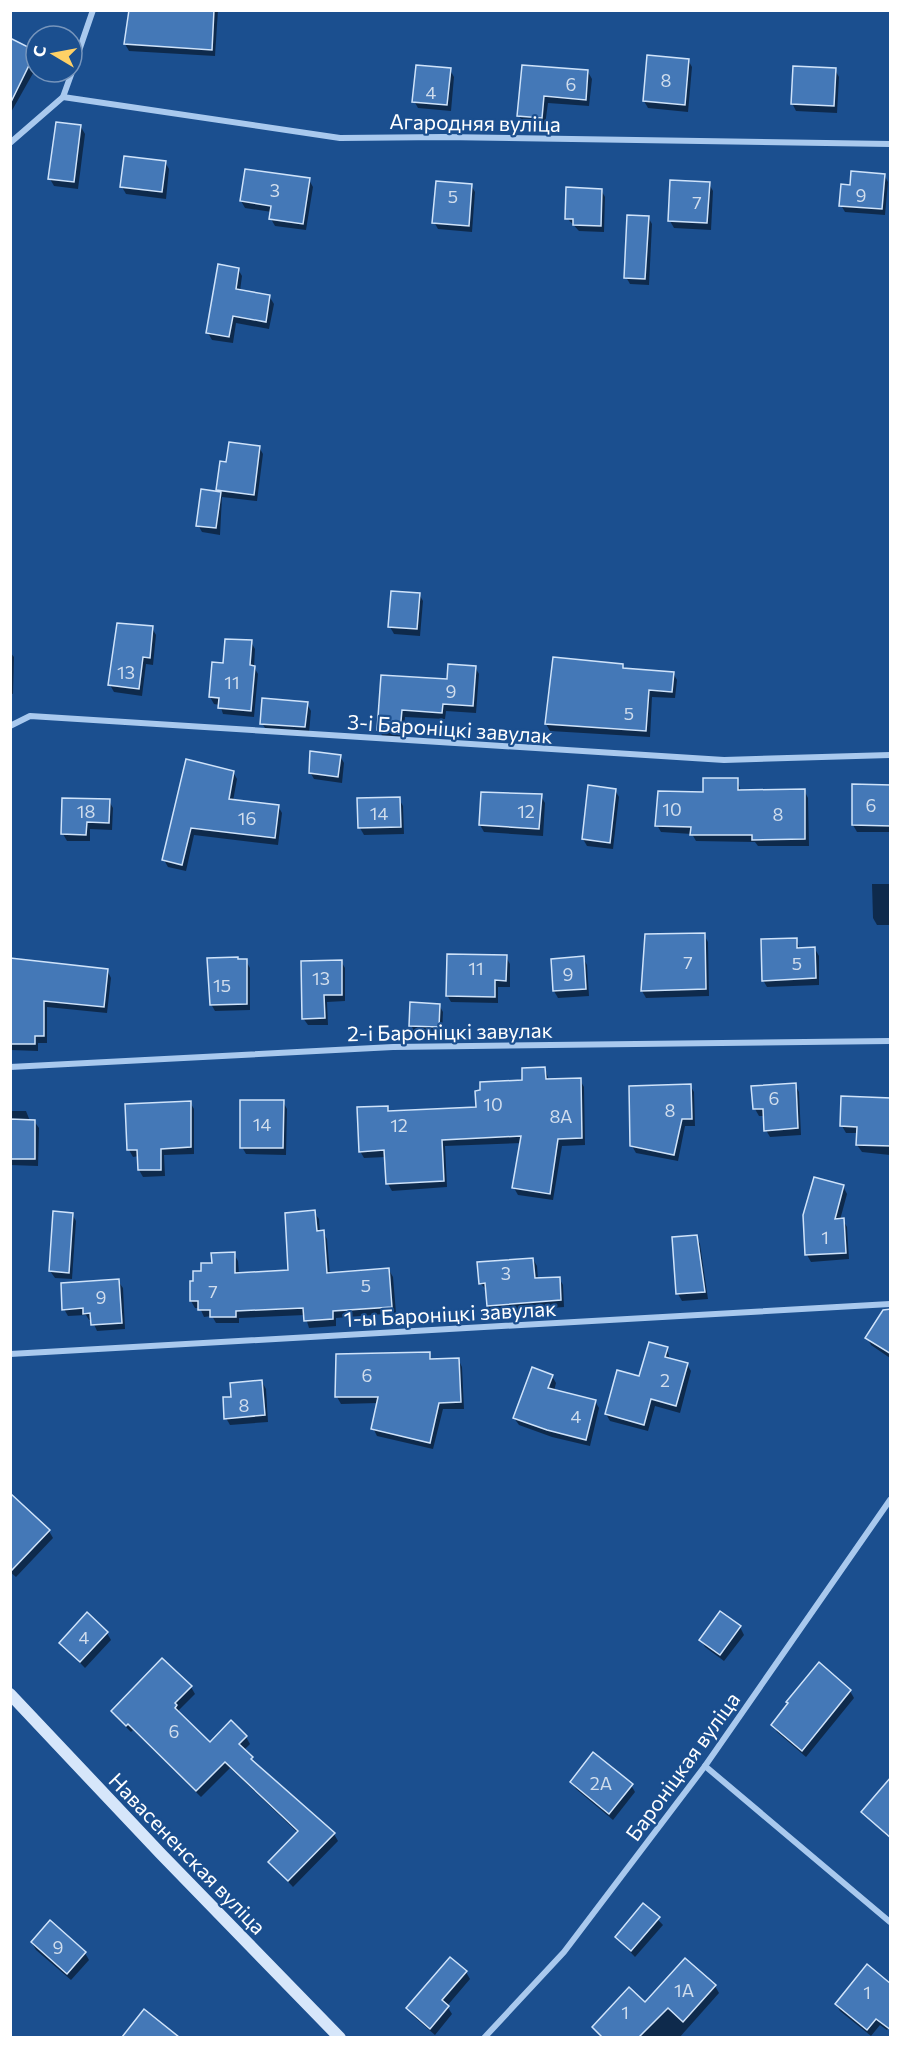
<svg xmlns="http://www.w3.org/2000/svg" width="901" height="2048" font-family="Commissioner,sans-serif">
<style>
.shadow{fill:#0007}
.building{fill:#4478b7;stroke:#cfe3fa;stroke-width:1.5}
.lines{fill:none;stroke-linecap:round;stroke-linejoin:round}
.street{stroke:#a9c9ee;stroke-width:6}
.secondary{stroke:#d6e6fa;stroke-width:12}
.labels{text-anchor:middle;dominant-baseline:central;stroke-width:4.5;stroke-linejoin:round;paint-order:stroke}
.number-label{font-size:18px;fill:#d0dded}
.street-label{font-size:21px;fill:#fff;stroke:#1b4f8f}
</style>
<rect width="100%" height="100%" fill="#1b4f8f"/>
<g class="shadow">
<polygon points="130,10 218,10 215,56 129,51 125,44"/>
<polygon points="10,40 36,53 36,68 10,114"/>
<polygon points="688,60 692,67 688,112 648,108 644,101"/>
<polygon points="524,66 588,72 592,79 589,106 548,103 545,125 523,123 519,116"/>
<polygon points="450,70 454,77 451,111 418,108 414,101"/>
<polygon points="835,70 839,77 837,113 796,111 792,103"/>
<polygon points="81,127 85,134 78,189 54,186 50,179"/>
<polygon points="165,162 169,169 166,199 126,194 122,187"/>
<polygon points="884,175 888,182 885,215 845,212 841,205 852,187"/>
<polygon points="309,180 313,187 306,230 275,226 271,219 272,212 245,208 241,201"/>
<polygon points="709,184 713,191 711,230 674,228 670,221"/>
<polygon points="471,185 475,192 472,232 438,229 434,222"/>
<polygon points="601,190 605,197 604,232 579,231 567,218"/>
<polygon points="648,217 652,224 649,285 630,284 626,277"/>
<polygon points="238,269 242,276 240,291 269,296 274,304 269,329 236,323 233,343 212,340 208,333"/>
<polygon points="259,447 263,454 257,501 222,497 220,535 202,532 198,525 219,493 217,490 227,463"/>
<polygon points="419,594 423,601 420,636 394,634 390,627"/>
<polygon points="152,628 156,635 153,665 146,664 142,696 114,692 110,685"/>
<polygon points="251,642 255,649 254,667 258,674 254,717 223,714 220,705 214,704 210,697 214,663 225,664"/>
<polygon points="10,652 14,657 13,694 10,693"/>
<polygon points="622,666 624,670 673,673 677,680 675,698 652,697 650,737 550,731 546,724"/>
<polygon points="475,667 479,674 476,713 446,711 445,719 405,717 403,738 383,737 379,730 382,676 449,680"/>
<polygon points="307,704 311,711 309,733 266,730 262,723"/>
<polygon points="340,756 344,763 342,783 314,779 310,772"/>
<polygon points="233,772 237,779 233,801 278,806 282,813 278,845 194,835 186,871 168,867 164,860"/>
<polygon points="737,780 741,791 804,790 808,798 809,846 758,846 755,842 696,841 692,834 661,832 657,825 705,794"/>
<polygon points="890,786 890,832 857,832 853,825"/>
<polygon points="615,790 619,797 613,849 587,846 583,839"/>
<polygon points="541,796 545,803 543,836 484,832 480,825"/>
<polygon points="399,799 403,806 404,834 364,835 360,828"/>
<polygon points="109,801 113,808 112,830 90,829 90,841 67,841 63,834"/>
<polygon points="872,884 890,884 890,925 877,925 873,918"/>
<polygon points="704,935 708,942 709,996 646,998 642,991"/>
<polygon points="796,939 800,949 815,949 819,956 819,985 767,987 763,980"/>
<polygon points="506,957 510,964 510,987 498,987 498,1003 451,1002 447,995"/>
<polygon points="583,958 587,965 589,996 558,998 554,991"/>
<polygon points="10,959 107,970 111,978 107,1013 47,1007 47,1043 38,1043 38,1051 10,1050"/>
<polygon points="246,961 250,968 250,1010 215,1011 211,1004"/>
<polygon points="341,961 345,968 345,1001 327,1002 328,1025 308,1025 303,1018"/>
<polygon points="439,1005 443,1012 442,1033 415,1033 411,1025"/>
<polygon points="545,1069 549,1080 580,1080 584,1087 585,1145 562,1146 553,1200 518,1195 514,1188 522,1143 445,1146 447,1187 392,1191 388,1184 386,1157 364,1158 360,1151 388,1107 390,1112 477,1108"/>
<polygon points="690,1085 694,1092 695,1126 685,1126 678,1161 636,1153 632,1146"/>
<polygon points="795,1085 799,1092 801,1135 770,1137 766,1130 765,1116 759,1116 755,1109"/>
<polygon points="890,1100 890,1155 862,1152 857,1145 858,1133 846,1133 842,1126"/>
<polygon points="190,1102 194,1109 194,1154 164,1155 165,1176 143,1177 139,1170 139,1156 133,1157 129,1150"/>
<polygon points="283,1102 287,1109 286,1155 246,1154 242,1147"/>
<polygon points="10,1111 26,1111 30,1121 34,1121 39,1128 38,1166 10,1165"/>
<polygon points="843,1186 847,1194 840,1220 843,1220 847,1227 849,1259 811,1262 807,1255 804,1216"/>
<polygon points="314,1212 319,1219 320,1232 323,1232 327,1239 330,1275 389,1270 393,1277 396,1313 336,1318 336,1326 309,1328 305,1315 239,1318 239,1323 216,1323 212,1316 204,1317 200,1308 195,1308 191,1301 191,1283 213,1264 234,1254 238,1261 239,1274 290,1272"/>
<polygon points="72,1214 76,1221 72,1279 55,1278 50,1271"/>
<polygon points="696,1237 700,1244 708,1299 682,1301 678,1294"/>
<polygon points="533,1259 537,1266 538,1279 559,1278 563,1285 564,1307 492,1313 488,1306 487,1290 480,1283"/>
<polygon points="118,1281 123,1288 125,1329 97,1331 92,1320 89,1320 86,1315 68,1316 64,1309"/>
<polygon points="890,1324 890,1358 871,1345 867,1338"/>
<polygon points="667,1349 670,1360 687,1364 691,1371 680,1413 655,1406 648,1431 610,1421 606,1414"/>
<polygon points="429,1354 433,1361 458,1359 462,1367 464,1409 443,1409 433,1449 377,1436 373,1428 378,1403 341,1404 337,1397 337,1356"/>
<polygon points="552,1376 556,1383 554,1391 595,1401 599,1408 590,1446 552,1437 519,1425 514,1418"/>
<polygon points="262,1382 266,1389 268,1422 230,1425 226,1418"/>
<polygon points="10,1505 49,1531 53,1538 16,1577 10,1572"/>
<polygon points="740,1627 744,1635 724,1661 705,1647 701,1640"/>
<polygon points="107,1633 111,1640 85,1668 61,1643"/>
<polygon points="191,1687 195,1694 179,1710 179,1714 210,1744 246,1737 250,1744 244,1750 256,1765 334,1834 338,1841 293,1887 270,1862 298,1833 230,1768 201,1797 133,1730 131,1732 117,1718 113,1711"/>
<polygon points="850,1691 854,1698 806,1757 777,1732 773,1725"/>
<polygon points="571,1782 631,1785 635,1792 613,1820 576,1789"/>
<polygon points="863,1812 890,1832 887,1836"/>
<polygon points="644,1905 663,1925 635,1957 616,1937"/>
<polygon points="32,1943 85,1953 89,1960 71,1980 36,1950"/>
<polygon points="867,1966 890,2026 887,2030 880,2025 871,2036 840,2011 836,2004"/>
<polygon points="466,1972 470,1979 447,2006 452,2014 435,2035 412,2015 408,2008"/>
<polygon points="715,1986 719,1993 679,2038 601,2038 594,2028 645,2004"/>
<polygon points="144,2011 171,2033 174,2038 123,2038"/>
</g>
<g class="building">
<polygon points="129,10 214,10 212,50 124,44"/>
<polygon points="10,38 36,51 10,104"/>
<polygon points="647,55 689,59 685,105 643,101"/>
<polygon points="416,65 451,68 447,105 412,102"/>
<polygon points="522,65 588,70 586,100 544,96 542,118 517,116"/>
<polygon points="793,66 836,68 834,106 791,104"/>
<polygon points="56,122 81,125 74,182 48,179"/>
<polygon points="124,156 166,161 162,192 120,187"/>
<polygon points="245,169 310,178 303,224 269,219 271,206 240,201"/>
<polygon points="851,171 885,174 882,209 839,206 841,184 850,185"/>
<polygon points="670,180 710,182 707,223 668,221"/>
<polygon points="436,181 472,184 469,226 432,223"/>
<polygon points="566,187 602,189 601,226 573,225 573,219 565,219"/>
<polygon points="627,215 649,216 645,279 624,278"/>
<polygon points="218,264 239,268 236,289 270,295 266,322 233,316 229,337 206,333"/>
<polygon points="229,442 260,446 254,495 216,490 220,461 226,462"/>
<polygon points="201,489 221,492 216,528 196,526"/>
<polygon points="391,591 420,593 417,629 388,627"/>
<polygon points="117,623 153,626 150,658 143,657 139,689 108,685"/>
<polygon points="225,639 252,640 250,665 255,666 251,711 218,708 219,698 209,697 212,662 223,663"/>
<polygon points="553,657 623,664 623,668 674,672 672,692 649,690 646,731 545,724"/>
<polygon points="448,664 476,666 473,706 443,704 442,713 402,710 400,732 377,730 381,675 447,679"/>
<polygon points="262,698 308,702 305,727 260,724"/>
<polygon points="310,751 341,755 338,777 309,773"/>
<polygon points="186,759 234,771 229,799 279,805 275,838 191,828 182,865 162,860"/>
<polygon points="703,778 738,778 738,790 805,789 805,839 752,840 752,835 690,835 691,827 655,826 658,791 703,792"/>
<polygon points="852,784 891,785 891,826 852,825"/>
<polygon points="588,785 616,789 610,843 582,839"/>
<polygon points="481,792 542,794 539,829 479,825"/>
<polygon points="400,797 401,827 358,828 357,798"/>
<polygon points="62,798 110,799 109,823 87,822 86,835 61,834"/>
<polygon points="705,933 706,989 641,991 645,934"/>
<polygon points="797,938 797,948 815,947 816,978 762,981 761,939"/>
<polygon points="447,954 507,955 506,981 495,980 495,997 446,996"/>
<polygon points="584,956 586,989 553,991 551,959"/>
<polygon points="238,957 238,959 247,959 247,1004 210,1005 207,958"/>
<polygon points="10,958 108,969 104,1007 44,1001 44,1036 35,1036 35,1044 10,1044"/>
<polygon points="342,960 342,995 324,995 325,1018 302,1019 301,961"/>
<polygon points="410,1002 440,1004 439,1027 409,1026"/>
<polygon points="545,1067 546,1079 581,1078 582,1138 558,1139 550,1194 512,1188 521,1136 442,1140 444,1181 386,1184 384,1150 359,1152 357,1107 388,1106 388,1111 476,1107 475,1091 480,1090 480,1082 522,1080 522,1068"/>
<polygon points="796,1083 798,1128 764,1131 763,1109 753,1109 751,1086"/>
<polygon points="691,1084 692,1119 682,1119 674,1155 630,1146 629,1086"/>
<polygon points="841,1096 891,1098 891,1146 856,1145 857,1127 840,1126"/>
<polygon points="240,1100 284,1100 283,1148 240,1148"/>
<polygon points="191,1101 191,1147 161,1149 161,1170 138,1170 137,1150 127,1150 125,1104"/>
<polygon points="10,1119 35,1120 35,1159 10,1159"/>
<polygon points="814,1177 844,1185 835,1219 844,1218 846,1253 805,1255 803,1215"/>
<polygon points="315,1210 317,1231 324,1230 327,1273 389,1268 392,1307 333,1311 333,1319 304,1321 303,1308 236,1311 236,1317 210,1317 210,1310 198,1310 198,1301 190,1301 190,1281 193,1281 193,1271 201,1271 201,1263 212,1263 211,1253 235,1252 235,1273 288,1270 285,1213"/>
<polygon points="53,1211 73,1213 69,1273 49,1271"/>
<polygon points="697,1235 705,1292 676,1294 672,1237"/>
<polygon points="533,1258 535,1278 560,1277 561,1300 487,1306 485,1283 479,1284 477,1262"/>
<polygon points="119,1279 122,1323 91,1325 90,1313 83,1314 83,1308 62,1310 61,1283"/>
<polygon points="891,1309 891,1354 865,1338 883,1310"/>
<polygon points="649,1342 668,1347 665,1357 688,1363 676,1406 651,1399 644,1425 605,1414 617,1370 639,1376"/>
<polygon points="430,1352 430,1359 459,1358 461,1402 439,1403 430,1443 371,1429 378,1397 335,1397 336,1354"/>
<polygon points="532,1367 553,1375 548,1388 596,1400 586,1440 547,1430 513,1418"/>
<polygon points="262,1380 265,1415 224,1419 223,1397 231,1397 230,1383"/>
<polygon points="10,1493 50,1530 10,1572"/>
<polygon points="720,1611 741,1626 720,1655 699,1640"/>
<polygon points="87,1612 108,1632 80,1662 59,1643"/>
<polygon points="162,1658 192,1686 175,1703 177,1705 175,1708 210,1742 231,1720 247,1736 239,1744 253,1757 251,1759 335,1833 288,1881 268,1862 298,1831 225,1762 196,1791 128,1724 126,1726 111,1711"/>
<polygon points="819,1662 851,1690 802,1751 771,1725 788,1703 786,1702"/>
<polygon points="593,1752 633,1784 609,1814 570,1782"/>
<polygon points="891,1777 891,1838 861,1812"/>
<polygon points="643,1903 660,1917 631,1951 615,1937"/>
<polygon points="50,1920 86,1952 67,1974 31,1942"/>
<polygon points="450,1957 467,1971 442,2000 449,2006 430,2029 406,2008"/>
<polygon points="685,1958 716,1985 683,2022 668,2008 639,2037 602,2037 592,2027 629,1987 645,2002"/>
<polygon points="867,1964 891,1984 891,2030 876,2019 867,2030 835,2004"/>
<polygon points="144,2009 179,2037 122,2037"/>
</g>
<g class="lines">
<g class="street">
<polyline points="72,71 93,10"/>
<polyline points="63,97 340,138 444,137 890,144"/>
<polyline points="10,143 63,97 72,72"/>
<polyline points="10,726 30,716 724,760 890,755"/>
<polyline points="10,1067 393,1047 890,1041"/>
<polyline points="10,1354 890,1304"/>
<polyline points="705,1766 890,1922"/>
<polyline points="484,2038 564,1952 705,1766 890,1500"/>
</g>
<polyline class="secondary" points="10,1694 161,1854 340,2038"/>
</g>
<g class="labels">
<g class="number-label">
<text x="666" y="80">8</text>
<text x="571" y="84">6</text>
<text x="431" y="92">4</text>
<text x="275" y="190">3</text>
<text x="861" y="195">9</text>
<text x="453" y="196">5</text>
<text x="697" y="202">7</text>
<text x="126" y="672">13</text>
<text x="232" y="682">11</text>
<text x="451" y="691">9</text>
<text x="629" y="713">5</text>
<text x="871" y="805">6</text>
<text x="672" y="809">10</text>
<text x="86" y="811">18</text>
<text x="526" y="811">12</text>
<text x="379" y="813">14</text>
<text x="778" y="814">8</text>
<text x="247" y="818">16</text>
<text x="688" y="962">7</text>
<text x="797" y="963">5</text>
<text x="476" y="968">11</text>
<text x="568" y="974">9</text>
<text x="321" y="978">13</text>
<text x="222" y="985">15</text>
<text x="774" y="1098">6</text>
<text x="493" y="1104">10</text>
<text x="670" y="1110">8</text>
<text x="561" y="1116">8А</text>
<text x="262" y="1124">14</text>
<text x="399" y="1125">12</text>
<text x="825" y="1237">1</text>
<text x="506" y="1273">3</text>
<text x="366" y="1285">5</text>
<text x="213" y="1291">7</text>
<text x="101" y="1297">9</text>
<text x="367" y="1375">6</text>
<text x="665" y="1380">2</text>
<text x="244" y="1405">8</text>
<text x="576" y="1416">4</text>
<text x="84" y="1637">4</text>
<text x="174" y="1731">6</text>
<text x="601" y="1783">2А</text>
<text x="58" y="1947">9</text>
<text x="684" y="1990">1А</text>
<text x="867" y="1992">1</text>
<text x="625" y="2012">1</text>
</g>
<g class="street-label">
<text transform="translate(475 122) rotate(1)">Агародняя вуліца</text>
<text transform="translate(450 728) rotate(4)">3-і Бароніцкі завулак</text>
<text transform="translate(450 1031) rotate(-1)">2-і Бароніцкі завулак</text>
<text transform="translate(450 1313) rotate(-3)">1-ы Бароніцкі завулак</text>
<text transform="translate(682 1766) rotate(-54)">Бароніцкая вуліца</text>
<text transform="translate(188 1853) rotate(46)">Навасененская вуліца</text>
</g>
</g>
<rect width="901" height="2048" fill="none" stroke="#ffffff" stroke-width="24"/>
<g transform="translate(54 54) rotate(280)"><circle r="28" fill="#1b4f8f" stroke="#7695bc" stroke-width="1.5"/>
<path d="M0-4.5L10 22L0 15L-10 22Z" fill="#ffd166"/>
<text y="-9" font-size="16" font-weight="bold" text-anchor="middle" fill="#ffffff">С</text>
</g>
</svg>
